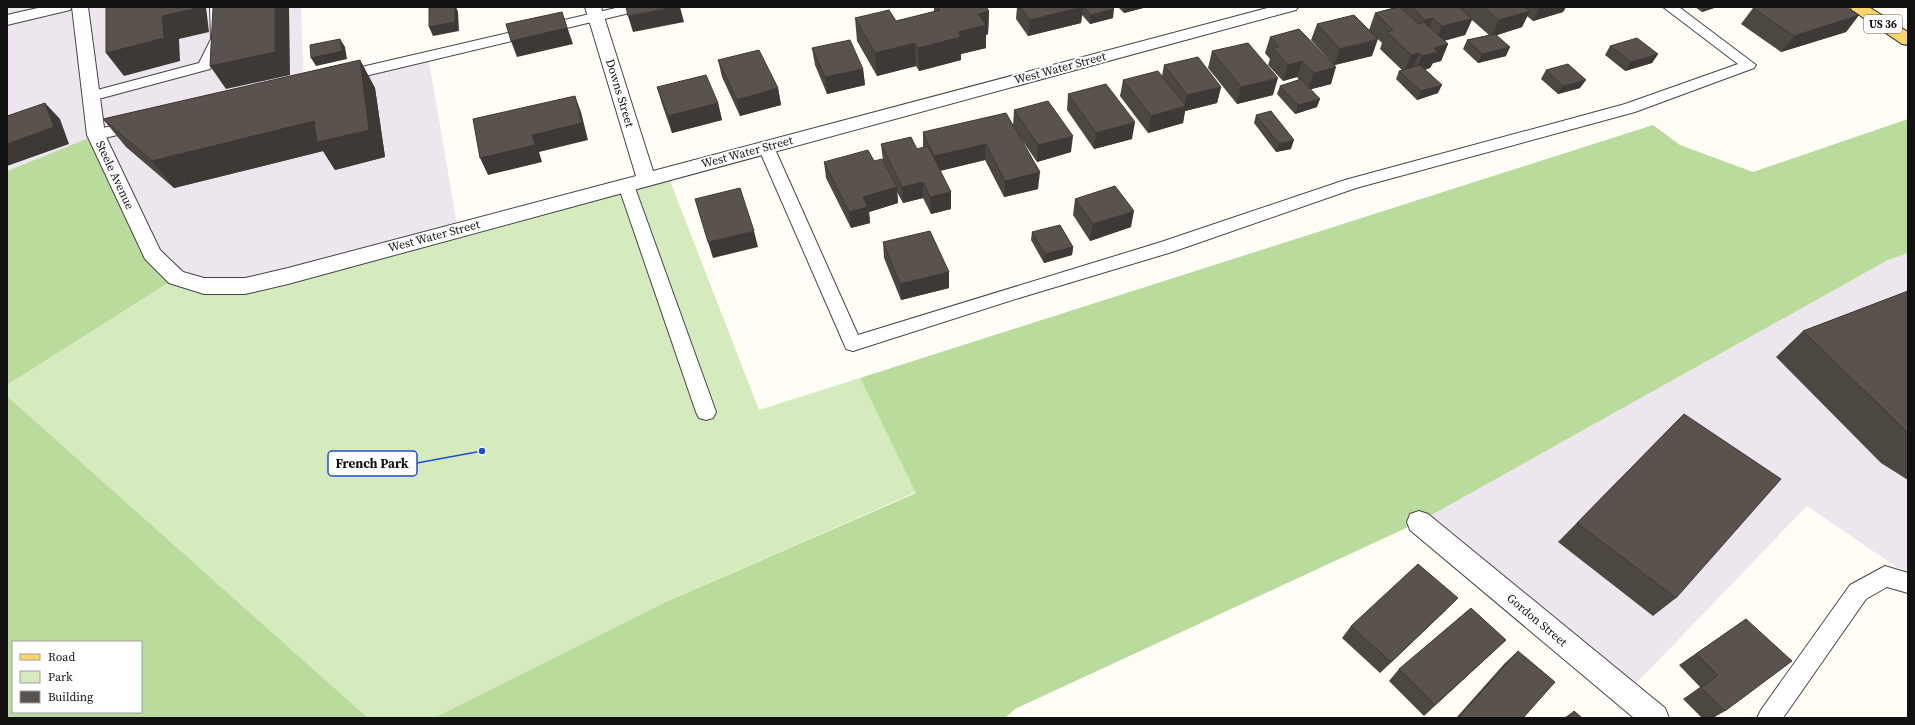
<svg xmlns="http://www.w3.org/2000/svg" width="1915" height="725" font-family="'Source Serif 4',serif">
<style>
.industrial{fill:#eee6ef}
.green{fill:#d5ebbd}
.forest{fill:#b9dc9c;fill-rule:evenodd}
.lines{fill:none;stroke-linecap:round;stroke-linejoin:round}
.service-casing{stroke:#444;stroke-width:2}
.minor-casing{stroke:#444;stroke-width:2}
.primary-casing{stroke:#222;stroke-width:2}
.service{fill:#fff;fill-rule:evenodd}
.minor{fill:#fff;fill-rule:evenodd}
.primary{fill:#f9d66b;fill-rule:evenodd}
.wall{fill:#4d4742}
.shaded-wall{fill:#3f3936}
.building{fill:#5a524d;stroke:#3f3936}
.labels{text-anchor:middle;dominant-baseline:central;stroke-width:4;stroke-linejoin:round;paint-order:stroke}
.shield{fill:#fff;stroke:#585858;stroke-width:1}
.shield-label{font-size:11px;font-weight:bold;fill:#111}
.street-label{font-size:12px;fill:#111;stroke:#fff}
.leader{fill:none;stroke:#1d4ed8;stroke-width:1.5}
.callout-dot{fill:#1d4ed8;stroke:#fff;stroke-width:1.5}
.callout{fill:#fff;stroke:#1d4ed8;stroke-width:1.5}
.callout-label{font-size:13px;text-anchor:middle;font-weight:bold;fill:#111}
</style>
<rect width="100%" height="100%" fill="#fffdf5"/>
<g class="industrial">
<polygon points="7,7 301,7 304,85 428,56 458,230 288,276 204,286 152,254 96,135 7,171"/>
<polygon points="1908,253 1908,575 1807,506 1626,694 1419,522 1888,260"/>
</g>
<polygon class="green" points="667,173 759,410 860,378 916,492 661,604 434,718 368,718 7,396 7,385 176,278 245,286"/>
<g class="forest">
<polygon points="1908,119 1908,253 1888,260 1419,522 1015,709 1005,718 434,718 661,604 916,493 860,378 1653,125 1680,145 1753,172"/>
<polygon points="96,135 152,253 176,278 7,385 7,171"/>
<path d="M7,396L368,718H7ZM13,642H141V712H13Z"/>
</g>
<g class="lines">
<defs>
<g id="service">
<polygon points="210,7 224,7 225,39 210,69 91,101 86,99 83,96 86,93 199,63 211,39"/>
<polygon points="620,7 645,7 643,10 638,11 340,82 335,80 332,77 335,74 340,72"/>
<polygon points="1663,7 1679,7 1756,65 1754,68 1635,112 1356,188 1172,252 1019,298 853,351 846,349 844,344 758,147 760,143 766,142 772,143 774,147 858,335 1161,242 1345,180 1625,104 1738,64"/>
<polygon points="137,120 143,121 145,125 143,129 96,140 90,139 88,135 90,131"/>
<polygon points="626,179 632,181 634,185 716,412 713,418 706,420 699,418 696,412 618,185 620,181"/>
<polygon points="1885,566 1908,573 1908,593 1887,587 1866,599 1783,718 1757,718 1761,710 1850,585"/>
</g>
<g id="minor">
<polygon points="42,7 88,7 105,135 160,250 183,272 204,278 245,278 288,268 636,176 585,7 601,7 653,171 1271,7 1298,7 1296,10 288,284 245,294 204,294 169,283 145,259 87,135 72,7 70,10 7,25 7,15"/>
<polygon points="1419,511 1428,514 1665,708 1669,718 1634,718 1410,530 1407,522 1410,514"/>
</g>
<polygon id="primary" points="1850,7 1869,7 1908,32 1908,45 1902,44 1852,10"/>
</defs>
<use href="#service" class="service-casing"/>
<use href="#minor" class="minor-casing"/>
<use href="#primary" class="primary-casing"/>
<use href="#service" class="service"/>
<use href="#minor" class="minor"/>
<use href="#primary" class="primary"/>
</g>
<g class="wall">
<polygon points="934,7 986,7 989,11 988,34 986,35 986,48 961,54 961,60 919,71 916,66 877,76 857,41 855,18 896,21 934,12"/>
<polygon points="1017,7 1112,7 1113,18 1090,24 1082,15 1081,23 1028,36 1016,19"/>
<polygon points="1118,7 1147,7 1124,13"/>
<polygon points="1394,7 1566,7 1563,12 1533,21 1527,16 1522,27 1497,35 1506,56 1478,63 1463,49 1467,40 1489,35 1472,20 1465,35 1444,41 1448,44 1441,61 1433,63 1430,68 1425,70 1438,93 1417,100 1396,79 1399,71 1402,70 1380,49 1382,43 1369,30 1375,13 1393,8"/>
<polygon points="1695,7 1717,7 1702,12"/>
<polygon points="1753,8 1859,15 1846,32 1781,52 1741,24"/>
<polygon points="1317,24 1372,56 1335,65 1331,84 1311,89 1317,107 1295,114 1277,94 1280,86 1299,80 1297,77 1283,81 1268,65 1270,59 1265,53 1270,37 1333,64 1311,40"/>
<polygon points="1610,46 1658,54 1652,63 1625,71 1605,55"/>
<polygon points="812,48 863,69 865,85 827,94 815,65"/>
<polygon points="1212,51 1273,95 1237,104 1208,68"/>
<polygon points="360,60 375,88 385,157 335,170 323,151 174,188 126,147 103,119"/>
<polygon points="718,60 778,88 781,105 740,116 722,77"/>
<polygon points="1164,65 1221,87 1217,103 1185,111 1183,123 1148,133 1120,96 1123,80 1162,76"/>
<polygon points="1546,70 1580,88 1558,94 1541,79"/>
<polygon points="657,87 718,103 722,120 672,133 662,104"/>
<polygon points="1068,94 1132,139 1094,149 1067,110"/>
<polygon points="1014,110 1071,152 1037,162 1015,130 1038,189 1004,197 985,160 940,171 951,192 951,209 931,214 923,198 903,203 897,192 898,203 869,212 870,223 851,228 826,178 824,162 883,161 881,144 917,149 923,147 923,132 1013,126"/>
<polygon points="1256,115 1291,149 1276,152 1254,123"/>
<polygon points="1075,199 1131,227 1090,241 1073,215"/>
<polygon points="1032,232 1073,247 1072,255 1044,263 1031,240"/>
<polygon points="883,242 949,272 949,288 901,300 884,258"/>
<polygon points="1908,291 1908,480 1881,463 1776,357 1803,331"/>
<polygon points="1684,414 1676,598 1653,616 1558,542"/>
<polygon points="1446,610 1380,673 1342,638 1351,626"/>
<polygon points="1746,619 1725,711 1713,718 1702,718 1683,699 1700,687 1679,665"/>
<polygon points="1506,640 1424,716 1389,681 1399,669"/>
<polygon points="1518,651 1523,718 1456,718 1505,663"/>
<polygon points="1574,711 1582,718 1564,718"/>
</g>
<g class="shaded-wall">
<polygon points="193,7 206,7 209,32 179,39 180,61 124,76 106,53 162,16"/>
<polygon points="275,7 289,7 290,75 226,89 210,66"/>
<polygon points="455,7 456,7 458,12 459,31 433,36 429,27"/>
<polygon points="674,7 680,7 684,22 633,32 628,16"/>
<polygon points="1083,7 1081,23 1028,36 1030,20"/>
<polygon points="1125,7 1147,7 1124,13"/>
<polygon points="1540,7 1566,7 1563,12 1533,21"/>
<polygon points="1705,7 1717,7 1702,12"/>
<polygon points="1114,9 1113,18 1090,24 1091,15"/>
<polygon points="989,11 988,34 986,35 986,48 961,54 961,60 919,71 918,48 978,14"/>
<polygon points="1530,11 1522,27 1491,37 1499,20"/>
<polygon points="562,12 573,44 517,57 511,41"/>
<polygon points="1859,15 1846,32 1781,52 1794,36"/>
<polygon points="1433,18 1426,35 1419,37 1425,20"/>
<polygon points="1472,19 1465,35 1435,43 1442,26"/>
<polygon points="340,39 345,47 347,59 316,66 311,58"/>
<polygon points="1378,39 1372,56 1334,65 1340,49"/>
<polygon points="915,43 916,66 877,76 875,53"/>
<polygon points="1448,44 1441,61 1433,63 1430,68 1415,72 1422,56 1434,48"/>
<polygon points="1510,47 1506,56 1478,63 1482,54"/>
<polygon points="1419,53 1412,69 1404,72 1411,55"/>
<polygon points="1658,54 1652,63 1625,71 1631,62"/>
<polygon points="360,60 375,88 385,157 335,170 323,151 174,188 152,161"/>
<polygon points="1302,61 1297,77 1283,81 1288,65"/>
<polygon points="1336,67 1331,84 1308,90 1314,73"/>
<polygon points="863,69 865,85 827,94 825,77"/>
<polygon points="1278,78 1273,95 1237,104 1241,87"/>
<polygon points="1586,80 1580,88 1558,94 1563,86"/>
<polygon points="1442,85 1438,93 1417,100 1421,91"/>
<polygon points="1221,87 1217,103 1185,111 1183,123 1148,133 1151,116 1184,107 1187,95"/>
<polygon points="778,88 781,105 740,116 737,100"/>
<polygon points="575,96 581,112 588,140 539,152 542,162 488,175 480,158 532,135"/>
<polygon points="1320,99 1317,107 1295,114 1298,105"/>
<polygon points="45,103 60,119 69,144 7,166 7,144"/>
<polygon points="718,103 722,120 672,133 668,116"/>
<polygon points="1135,122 1132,139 1094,149 1096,133"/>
<polygon points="1073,136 1071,152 1037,162 1038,145"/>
<polygon points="1294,140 1291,149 1276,152 1279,144"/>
<polygon points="986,144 985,160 935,172 934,156"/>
<polygon points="1040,172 1038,189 1004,197 1005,181"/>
<polygon points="923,182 923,198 903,203 902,187"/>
<polygon points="897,187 898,203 869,212 870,223 851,228 849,212 863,197"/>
<polygon points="951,192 951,209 931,214 930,197"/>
<polygon points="1134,211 1131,227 1090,241 1093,224"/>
<polygon points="754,231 758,247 713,258 708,242"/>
<polygon points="1073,247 1072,255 1044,263 1045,254"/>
<polygon points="949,272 949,288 901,300 900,284"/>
<polygon points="1458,598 1446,610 1380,673 1391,662"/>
</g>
<g class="building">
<polygon points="106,7 193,7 193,9 162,16 164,38 106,53"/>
<polygon points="213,7 275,7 275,52 210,66"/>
<polygon points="436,7 455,7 455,22 429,27 429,8"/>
<polygon points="626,7 674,7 628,16"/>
<polygon points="937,7 986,7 989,11 978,14 986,25 958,32 961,37 918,48 915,43 875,53 855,18 889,10 896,21 940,10"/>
<polygon points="1020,7 1082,7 1030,20"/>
<polygon points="1084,7 1112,7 1114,9 1091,15"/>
<polygon points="1398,7 1400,7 1418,24 1424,22 1448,44 1434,48 1438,52 1422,56 1419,53 1411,55 1387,32 1393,30 1375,13"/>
<polygon points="1412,7 1459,7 1472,19 1442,26 1433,18 1425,20"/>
<polygon points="1483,7 1525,7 1530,11 1499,20"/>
<polygon points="1755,7 1846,7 1859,15 1794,36 1753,8"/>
<polygon points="562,12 567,28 511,41 506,24"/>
<polygon points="1354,15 1378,39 1340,49 1317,24"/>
<polygon points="1299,29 1336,67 1314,73 1302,61 1288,65 1273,48 1279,47 1270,37"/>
<polygon points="1495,34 1510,47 1482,54 1467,40"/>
<polygon points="1637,38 1658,54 1631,62 1610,46"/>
<polygon points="340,39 342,51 311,58 310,45"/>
<polygon points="850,40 863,69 825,77 812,48"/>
<polygon points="1248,43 1278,78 1241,87 1212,51"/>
<polygon points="759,50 778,88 737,100 718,60"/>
<polygon points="1198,57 1221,87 1187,95 1164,65"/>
<polygon points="360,60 369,130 317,142 314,121 152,161 103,119"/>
<polygon points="1568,64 1586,80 1563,86 1546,70"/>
<polygon points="1420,65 1442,85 1421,91 1399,71"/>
<polygon points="1158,71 1186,106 1151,116 1123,80"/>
<polygon points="706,75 718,103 668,116 657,87"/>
<polygon points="1301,79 1320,99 1298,105 1280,86"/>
<polygon points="1106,84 1135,122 1096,133 1068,94"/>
<polygon points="575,96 582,123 532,135 535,145 480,158 473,119"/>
<polygon points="1048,101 1073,136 1038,145 1014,110"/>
<polygon points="45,103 54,127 7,144 7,116"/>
<polygon points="1271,111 1294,140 1279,144 1256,115"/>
<polygon points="1006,113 1040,172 1005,181 986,144 934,156 923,132"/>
<polygon points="911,137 917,149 928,146 951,192 930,197 923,182 902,187 881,144"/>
<polygon points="868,150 874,161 882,159 897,187 863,197 868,207 849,212 824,162"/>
<polygon points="1115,186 1134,211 1093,224 1075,199"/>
<polygon points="740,188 754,231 708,242 695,199"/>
<polygon points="1060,225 1073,247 1045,254 1032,232"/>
<polygon points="930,231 949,272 900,284 883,242"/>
<polygon points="1908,291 1908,433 1803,331"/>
<polygon points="1684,414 1781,479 1676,598 1577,523"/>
<polygon points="1418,564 1458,598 1391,662 1351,626"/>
<polygon points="1471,608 1506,640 1435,705 1399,669"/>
<polygon points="1746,619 1792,661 1725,711 1701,688 1718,675 1696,654"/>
<polygon points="1518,651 1555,682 1523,718 1458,718"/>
<polygon points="1574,711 1582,718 1568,718"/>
</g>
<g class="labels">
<rect class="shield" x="1864" y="15" width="38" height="18" rx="3"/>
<g class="shield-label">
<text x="1883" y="24">US 36</text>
</g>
<g class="street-label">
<text transform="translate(1060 68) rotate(-15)">West Water Street</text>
<text transform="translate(620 93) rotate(73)">Downs Street</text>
<text transform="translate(747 152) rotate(-15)">West Water Street</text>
<text transform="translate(115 175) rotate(65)">Steele Avenue</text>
<text transform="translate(434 236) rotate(-15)">West Water Street</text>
<text transform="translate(1537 620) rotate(40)">Gordon Street</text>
</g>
</g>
<path class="leader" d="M482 451L417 463"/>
<circle class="callout-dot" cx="482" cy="451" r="4"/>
<rect class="callout" x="328" y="451" width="89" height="25" rx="4"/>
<g class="callout-label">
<text x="372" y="468">French Park</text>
</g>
<rect width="1915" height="725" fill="none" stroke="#111111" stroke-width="16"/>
<rect x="12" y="641" width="130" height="72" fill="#ffffff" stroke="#a0a0a0"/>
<rect x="20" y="654" width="20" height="6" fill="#f9d66b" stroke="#a0a0a0"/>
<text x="48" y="661" font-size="12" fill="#111111">Road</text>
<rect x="20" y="671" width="20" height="12" fill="#d5ebbd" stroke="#a0a0a0"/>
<text x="48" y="681" font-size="12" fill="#111111">Park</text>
<rect x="20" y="691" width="20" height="12" fill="#5a524d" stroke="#a0a0a0"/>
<text x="48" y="701" font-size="12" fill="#111111">Building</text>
</svg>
